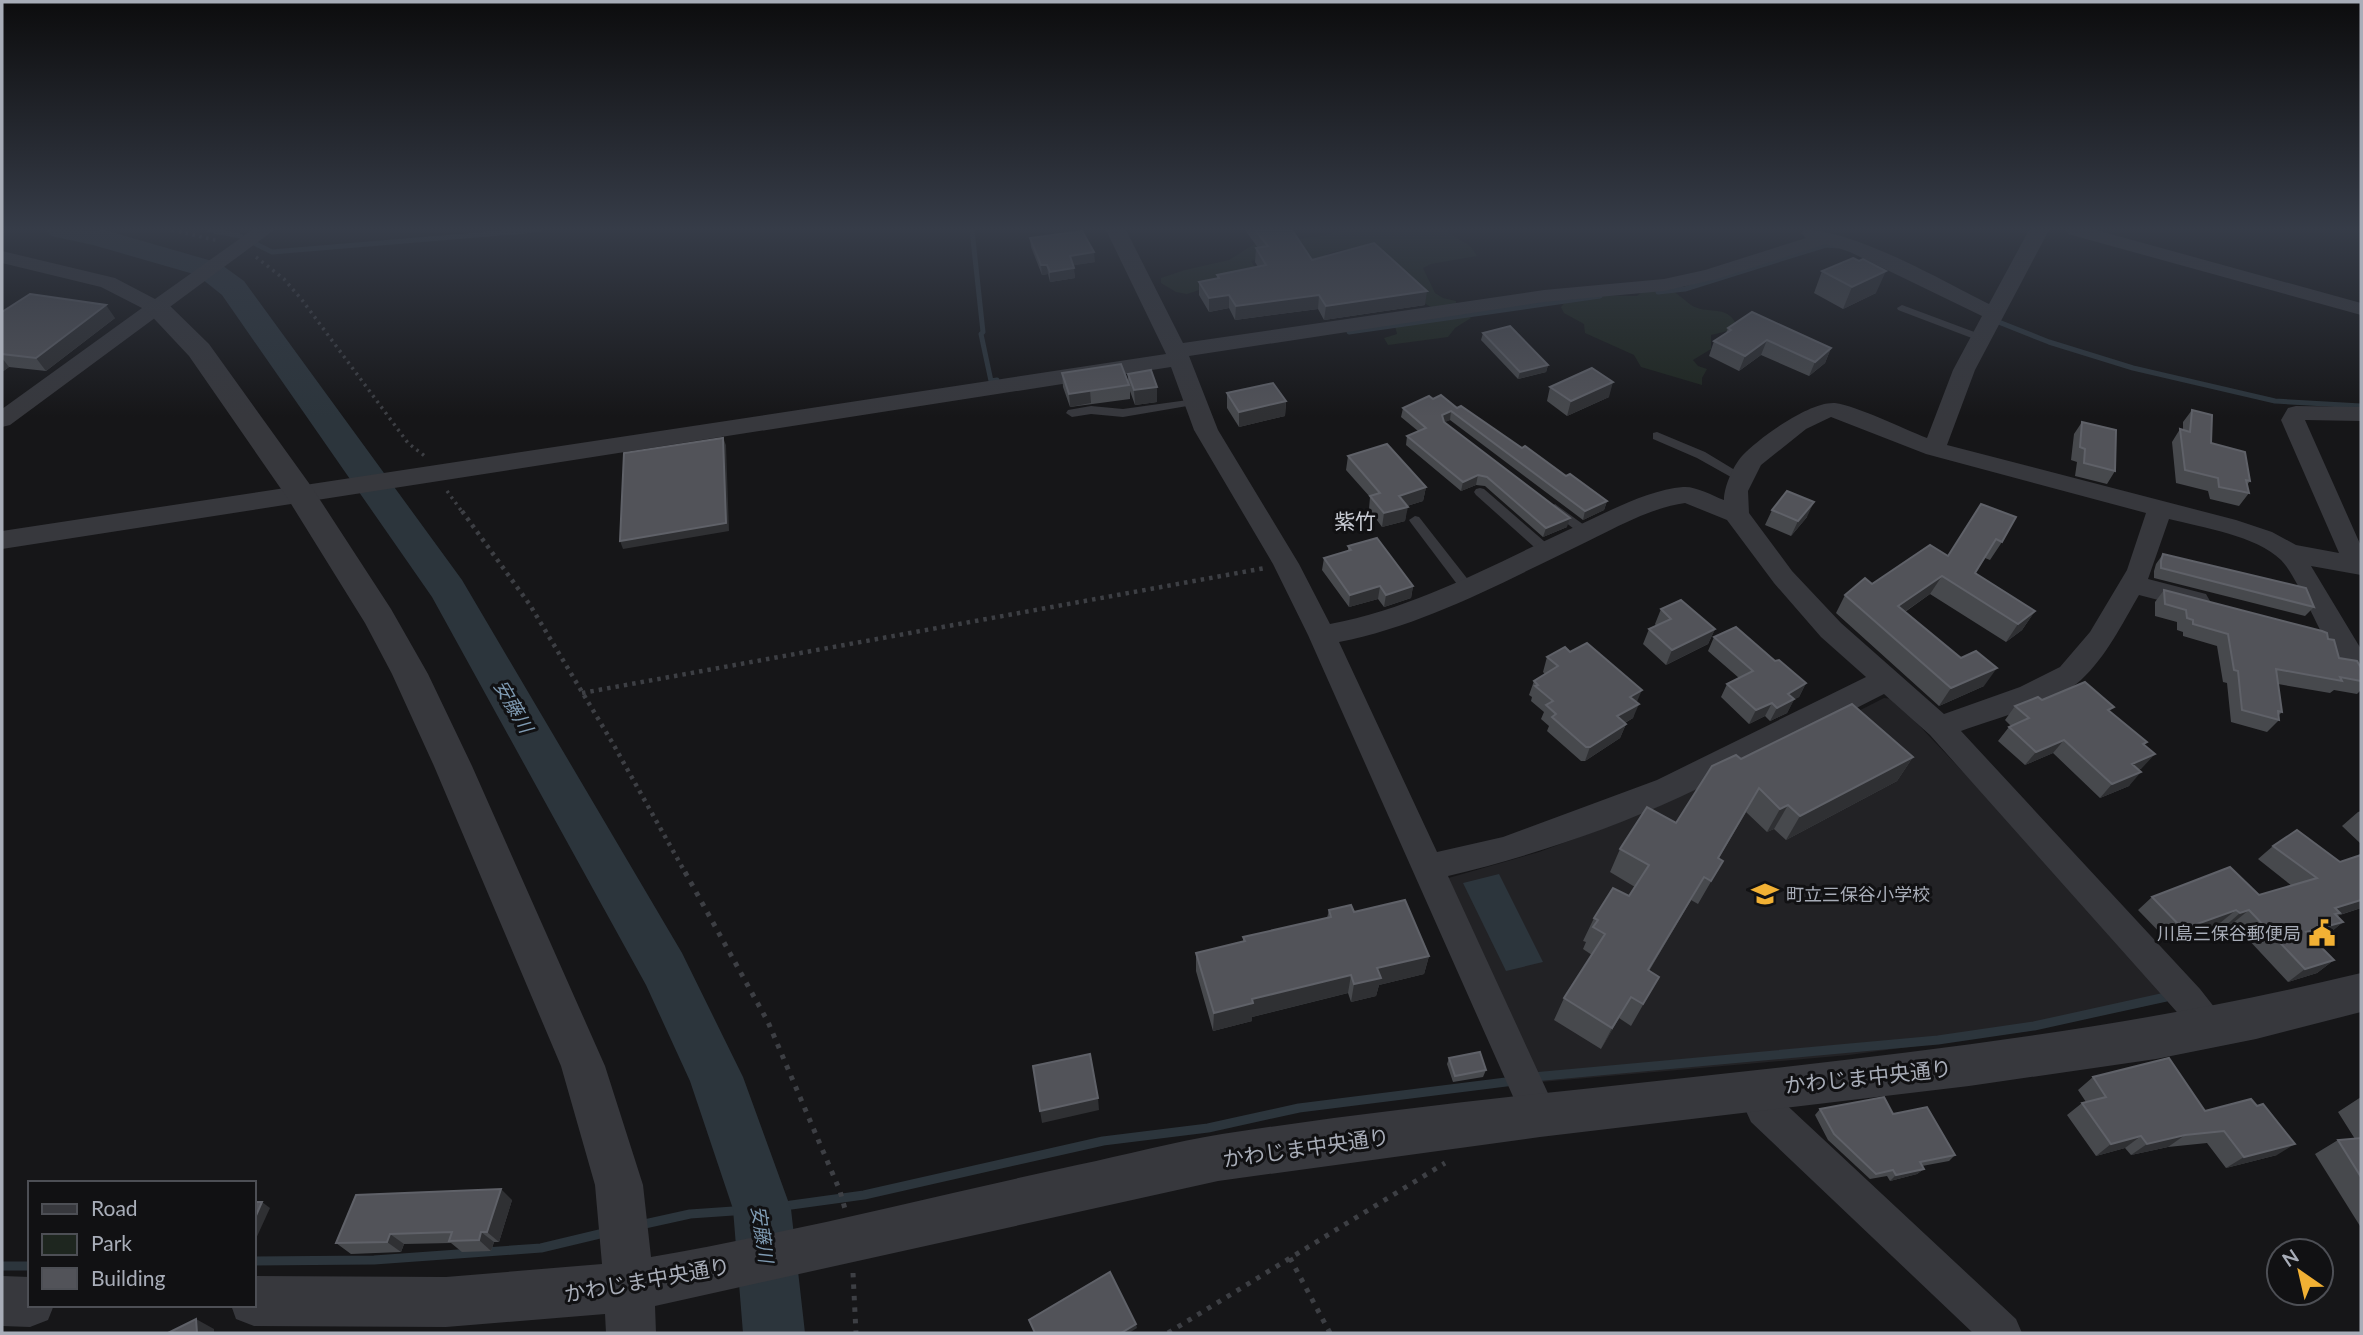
<svg xmlns="http://www.w3.org/2000/svg" width="2363" height="1335" font-family="Lato,'Noto Sans JP',sans-serif">
<style>
.built{fill:#222225}
.green{fill:#1e261f}
.water{fill:#2c353c}
.lines{fill:none;stroke-linecap:round;stroke-linejoin:round}
.stream-far1{stroke:#2c353c;stroke-width:5}
.stream{stroke:#2c353c;stroke-width:9}
.river{fill:#2c353c;fill-rule:evenodd}
.path-far2{stroke:#3d3f44;stroke-width:3.5;stroke-dasharray:2.5 4.5;stroke-linecap:butt}
.path-far1{stroke:#3d3f44;stroke-width:4.5;stroke-dasharray:3.5 5;stroke-linecap:butt}
.path{stroke:#3d3f44;stroke-width:5;stroke-dasharray:4.5 7;stroke-linecap:butt}
.service{fill:#37383d;fill-rule:evenodd}
.minor{fill:#37383d;fill-rule:evenodd}
.tertiary{fill:#37383d;fill-rule:evenodd}
.wall{fill:#47494d}
.shaded-wall{fill:#2f3033}
.building{fill:#525359;stroke:#5f6168;stroke-width:2}
.labels{text-anchor:middle;dominant-baseline:central;stroke-width:6;stroke-linejoin:round;paint-order:stroke}
.poi-label{font-size:18px;fill:#a8adb8;stroke:#111113;text-anchor:start}
.water-label{font-size:19px;font-style:italic;fill:#7f9bb3;stroke:#111113}
.quarter-label{font-size:21px;fill:#c9ccd4;stroke:#111113}
.near-street-label{font-size:21px;fill:#a8adb8;stroke:#111113}
</style>
<rect width="100%" height="100%" fill="#161618"/>
<polygon class="built" points="1884,698 1894,699 2093,909 2172,1000 2029,1031 1849,1055 1541,1082 1445,879 1539,852 1620,822 1835,723"/>
<g class="green">
<path d="M1344,230H1447C1457,242 1468,239 1477,256L1431,264L1423,268L1435,293L1443,298L1456,301V305L1471,318L1455,328L1448,337L1388,345L1384,338L1397,334L1394,322L1440,313L1412,295L1368,253L1358,247C1345,251 1336,249 1324,256L1321,271L1299,251L1251,261L1257,271L1187,294L1176,292L1161,283V278L1185,270L1229,260L1256,243L1322,236Z"/>
<path d="M1668,288C1677,293 1683,299 1691,305C1706,315 1727,304 1736,324L1732,330L1711,335V349L1693,360L1698,366L1707,369L1702,378V385L1641,367L1634,355L1585,333L1584,324L1564,313L1561,307L1568,299L1594,295L1637,296L1643,291Z"/>
</g>
<polygon class="water" points="1499,874 1543,962 1506,971 1463,883"/>
<g class="lines">
<g class="stream-far1">
<polyline points="209,230 240,236 272,252 538,230"/>
<polyline points="972,230 983,332 981,334 991,381 997,380"/>
<polyline points="98,237 104,230"/>
<polyline points="1658,292 1685,289 1826,245 1838,246"/>
<polyline points="1991,319 2049,342 2133,368 2275,401 2361,406"/>
<polyline points="1349,332 1600,296"/>
</g>
<g class="stream">
<polyline points="1533,1077 1938,1040 2034,1026 2166,997"/>
<polyline points="640,1225 690,1214 762,1209 864,1195 1103,1141 1208,1128 1299,1108 1514,1081"/>
<polyline points="254,1261 374,1260 541,1248 608,1232"/>
<polyline points="2,1266 30,1266"/>
</g>
<polygon class="river" points="46,230 108,231 219,263 244,281 462,580 682,953 743,1077 791,1209 805,1333 743,1333 733,1209 690,1081 646,985 432,597 222,295 197,275 93,245 51,236"/>
<g class="path-far2">
<polyline points="172,230 219,241"/>
<polyline points="256,257 284,279 302,300 408,443 426,457"/>
<polyline points="447,491 463,513"/>
</g>
<g class="path-far1">
<polyline points="462,511 530,605 612,742 686,874"/>
<polyline points="582,693 1265,568"/>
</g>
<g class="path">
<polyline points="685,872 768,1022 840,1191 845,1209"/>
<polyline points="1290,1258 1330,1333"/>
<polyline points="853,1273 856,1333"/>
<polyline points="1168,1333 1445,1163"/>
</g>
<g class="service">
<polygon points="1902,305 1985,336 1986,338 1985,340 1977,340 1898,310 1897,308"/>
<polygon points="1195,399 1199,400 1199,404 1123,417 1091,414 1072,417 1066,413 1068,410 1091,406 1123,409"/>
<polygon points="1657,432 1705,452 1748,478 1746,481 1738,481 1697,458 1653,439 1653,433"/>
<polygon points="1480,488 1484,489 1552,548 1553,551 1552,554 1542,554 1476,495 1474,492 1476,489"/>
<polygon points="1555,504 1591,530 1593,533 1591,536 1583,536 1551,511 1549,508"/>
<polygon points="1415,516 1419,517 1473,586 1475,589 1473,592 1463,592 1411,523 1409,520"/>
</g>
<g class="minor">
<polygon points="252,230 274,230 10,425 2,427 2,409 142,308 101,287 2,263 2,251 115,278 155,299"/>
<path d="M1106,230H1126L1183,343L1544,290L1664,279L1705,270L1806,238L1801,233L1804,230C1855,230 1941,280 1989,304L2029,230H2049L1975,370L1947,445L2236,520L2272,532L2296,545L2339,553L2281,420L2288,408L2296,406L2361,407V421L2305,420L2361,546V575L2311,566L2361,649V680C2330,672 2305,585 2281,560C2257,536 2201,527 2169,519L2148,579L2206,594L2210,601L2206,608L2197,610L2139,595C2122,624 2106,657 2081,680C2056,703 1994,719 1961,731L2200,989L2222,1017L2227,1028L2222,1039L2210,1044L2198,1039L2176,1011L1930,735L1884,694C1816,728 1749,765 1680,797C1606,831 1527,857 1448,876L1558,1115L1553,1128L1540,1133L1527,1128L1308,635L1273,564L1194,430L1171,367L2,549V531L1166,354ZM1826,244L1850,252L1982,316L1953,370L1927,438C1904,429 1857,406 1835,403C1810,401 1759,438 1742,456C1733,466 1724,487 1724,500C1711,495 1696,486 1683,487C1646,490 1602,515 1568,530C1488,567 1417,607 1330,624L1299,564L1218,430L1189,356L1544,302L1664,291L1717,279ZM1831,417L1926,454L2146,513L2127,570L2090,632L2060,667L2020,687L1944,714L1841,623L1792,571L1749,513L1748,491L1761,465L1806,429ZM1685,503L1727,520L1774,583L1821,637L1866,677L1657,780L1503,837L1437,852L1339,642C1424,625 1499,584 1576,547C1610,531 1648,508 1685,503Z"/>
<polygon points="2065,230 2096,230 2361,303 2361,315 2068,234"/>
<polygon points="1754,1072 1767,1077 1777,1096 2016,1319 2022,1333 1973,1333 1751,1122 1736,1089 1741,1077"/>
</g>
<g class="tertiary">
<path d="M157,300L166,302L209,344L311,486L391,609L428,674L472,766L605,1066L643,1185L651,1257C794,1232 935,1196 1077,1165C1125,1155 1173,1142 1222,1134C1601,1076 1988,1064 2361,973V1012L2256,1039L2156,1059L1969,1086L1540,1137L1218,1181L655,1306L656,1333H606L605,1314L446,1327L254,1326L236,1319L231,1305H254V1276L446,1277L602,1264L595,1185L561,1066L434,766L392,674L365,623L288,499L189,356L144,308L148,302Z"/>
<polygon points="2,1276 30,1277 30,1305 54,1305 48,1320 30,1327 2,1326"/>
</g>
</g>
<g class="wall">
<polygon points="1245,230 1292,230 1312,260 1425,305 1324,320 1318,309 1235,320 1229,308 1209,312 1199,295 1199,282 1217,279 1217,275 1258,267 1255,262 1256,248 1258,248"/>
<polygon points="1030,238 1095,262 1073,265 1075,278 1050,282 1048,274 1042,275 1031,247"/>
<polygon points="1859,261 1876,293 1843,309 1814,293 1822,271"/>
<polygon points="2,312 115,318 46,371 9,367 2,372"/>
<polygon points="1728,328 1831,348 1825,363 1809,376 1761,355 1739,371 1709,356 1714,341 1726,333"/>
<polygon points="1483,333 1548,365 1546,372 1518,379 1481,340"/>
<polygon points="1062,373 1128,383 1128,374 1157,402 1135,405 1130,391 1130,399 1070,407 1063,387"/>
<polygon points="1550,387 1609,397 1567,416 1547,401"/>
<polygon points="1227,393 1286,401 1285,416 1239,427 1227,408"/>
<polygon points="1433,399 1457,408 1607,501 1604,510 1583,520 1450,420 1444,422 1567,527 1543,537 1485,486 1476,485 1461,491 1406,445 1407,436 1418,431 1401,417 1403,408"/>
<polygon points="2192,410 2211,443 2250,481 2247,485 2249,493 2239,506 2210,499 2208,491 2176,483 2172,442 2180,429 2183,430 2183,422"/>
<polygon points="2082,422 2115,471 2107,484 2075,476 2077,462 2071,460 2074,434"/>
<polygon points="1348,456 1426,487 1423,501 1407,506 1405,521 1382,527 1369,509 1370,497 1346,470"/>
<polygon points="1981,504 2002,542 1990,560 1985,558 1975,573 2035,611 2022,630 2006,642 1930,594 1905,612 1984,686 1939,706 1836,613 1845,595 1872,584 1948,556"/>
<polygon points="1772,510 1807,517 1791,536 1765,525"/>
<polygon points="1348,546 1413,586 1411,598 1384,607 1378,599 1349,607 1322,570 1324,558 1348,551"/>
<polygon points="2163,554 2314,607 2305,616 2154,578 2154,571 2156,564"/>
<polygon points="2164,590 2328,639 2339,658 2361,668 2361,690 2357,694 2334,690 2330,693 2278,684 2282,712 2278,716 2279,720 2267,732 2231,722 2227,683 2223,682 2217,646 2183,636 2183,632 2177,630 2177,622 2155,616 2155,602"/>
<polygon points="1661,609 1715,629 1708,644 1666,665 1643,644 1649,629 1656,626 1655,624"/>
<polygon points="1714,637 1775,661 1806,683 1799,697 1794,699 1787,713 1770,721 1765,716 1749,724 1721,697 1727,684 1739,678 1708,651"/>
<polygon points="1547,657 1637,702 1633,718 1625,723 1626,724 1620,738 1585,761 1581,761 1547,731 1549,726 1541,719 1544,712 1531,701 1532,697 1529,695 1534,681 1545,674 1543,672"/>
<polygon points="2042,700 2110,712 2147,742 2144,745 2142,768 2138,770 2129,786 2100,798 2053,753 2025,765 1998,741 2009,727 2011,726 2005,720 2015,706"/>
<polygon points="1913,757 1897,781 1786,840 1774,829 1767,832 1746,812 1719,858 1723,861 1698,904 1691,900 1649,971 1659,977 1631,1026 1619,1018 1601,1049 1554,1020 1564,998 1592,955 1583,949 1586,942 1583,941 1594,918 1629,896 1635,887 1610,872 1620,849 1676,823 1741,759"/>
<polygon points="2361,811 2361,844 2342,826 2358,812"/>
<polygon points="2273,846 2340,862 2361,855 2361,908 2337,916 2343,922 2326,936 2313,939 2334,960 2317,973 2288,982 2233,923 2224,927 2220,923 2169,942 2138,910 2152,897 2259,895 2292,886 2258,859"/>
<polygon points="1329,910 1354,912 1429,956 1424,974 1379,985 1376,996 1351,1002 1348,993 1252,1017 1252,1021 1213,1031 1196,971 1196,953 1243,941 1243,937 1327,918"/>
<polygon points="1449,1058 1486,1070 1483,1077 1453,1082 1447,1064"/>
<polygon points="2093,1077 2205,1111 2277,1155 2226,1168 2207,1143 2168,1147 2131,1155 2125,1148 2096,1156 2067,1115 2082,1103 2086,1102 2078,1090"/>
<polygon points="2361,1097 2361,1226 2360,1226 2315,1154 2338,1140 2355,1139 2338,1112"/>
<polygon points="1820,1109 1955,1155 1949,1161 1922,1166 1924,1169 1917,1174 1890,1181 1887,1176 1870,1179 1828,1140 1815,1115"/>
<polygon points="512,1200 499,1242 494,1242 491,1251 462,1252 451,1243 404,1244 401,1252 351,1254 336,1243"/>
</g>
<g class="shaded-wall">
<polygon points="1094,252 1095,262 1070,266 1070,256"/>
<polygon points="1041,265 1047,265 1048,274 1042,275"/>
<polygon points="1074,268 1075,278 1050,282 1050,272"/>
<polygon points="1886,271 1876,293 1843,309 1852,287"/>
<polygon points="1427,291 1425,305 1324,320 1326,306"/>
<polygon points="1229,295 1229,308 1209,312 1209,298"/>
<polygon points="1319,295 1318,309 1235,320 1236,306"/>
<polygon points="106,305 115,318 46,371 36,358"/>
<polygon points="1767,340 1761,355 1739,371 1745,356"/>
<polygon points="1831,348 1825,363 1809,376 1815,362"/>
<polygon points="2,358 9,367 2,372"/>
<polygon points="1548,365 1546,372 1518,379 1520,372"/>
<polygon points="1613,382 1609,397 1567,416 1571,401"/>
<polygon points="1157,387 1157,402 1135,405 1134,390"/>
<polygon points="1090,390 1091,403 1070,407 1069,394"/>
<polygon points="1286,401 1285,416 1239,427 1239,412"/>
<polygon points="1451,411 1450,420 1441,424 1442,415"/>
<polygon points="723,438 726,445 729,531 623,549 620,541"/>
<polygon points="1478,475 1476,485 1461,491 1463,482"/>
<polygon points="1426,487 1423,501 1397,509 1399,496"/>
<polygon points="1607,501 1604,510 1583,520 1585,511"/>
<polygon points="1814,502 1807,517 1791,536 1798,521"/>
<polygon points="1408,507 1405,521 1382,527 1384,513"/>
<polygon points="1570,518 1567,527 1543,537 1546,528"/>
<polygon points="1942,576 1930,594 1887,624 1898,606"/>
<polygon points="1380,586 1378,599 1349,607 1350,595"/>
<polygon points="1413,586 1411,598 1384,607 1386,595"/>
<polygon points="2035,611 2022,630 2006,642 2018,624"/>
<polygon points="1715,629 1708,644 1666,665 1672,650"/>
<polygon points="1997,668 1984,686 1939,706 1951,688"/>
<polygon points="1806,683 1799,697 1794,700 1787,713 1770,721 1777,708 1788,694"/>
<polygon points="1642,690 1636,704 1630,697"/>
<polygon points="1772,703 1765,716 1749,724 1756,710"/>
<polygon points="1639,704 1633,718 1612,730 1617,716"/>
<polygon points="1626,724 1620,738 1585,761 1590,747"/>
<polygon points="2064,740 2053,753 2025,765 2036,752"/>
<polygon points="2155,754 2142,768 2120,778 2132,764"/>
<polygon points="1913,757 1897,781 1786,840 1800,816"/>
<polygon points="2141,772 2129,786 2100,798 2112,784"/>
<polygon points="1759,788 1746,812 1705,881 1718,858"/>
<polygon points="1788,805 1774,829 1767,832 1780,809"/>
<polygon points="1704,877 1691,900 1636,992 1648,970"/>
<polygon points="2361,900 2361,908 2336,916 2335,908"/>
<polygon points="2236,910 2220,923 2169,942 2183,929"/>
<polygon points="2249,910 2233,923 2224,927 2240,913"/>
<polygon points="2343,922 2326,936 2290,945 2306,932"/>
<polygon points="1429,956 1424,974 1379,985 1376,996 1351,1002 1354,984 1377,968"/>
<polygon points="2334,960 2317,973 2288,982 2305,969"/>
<polygon points="1351,975 1348,993 1252,1017 1252,1021 1213,1031 1214,1013 1252,999"/>
<polygon points="1631,997 1619,1018 1601,1049 1612,1028"/>
<polygon points="1098,1098 1099,1110 1042,1123 1040,1111"/>
<polygon points="2185,1135 2168,1147 2131,1155 2147,1144"/>
<polygon points="2141,1136 2125,1148 2096,1156 2111,1144"/>
<polygon points="2295,1144 2277,1155 2226,1168 2244,1157"/>
<polygon points="1924,1169 1917,1174 1890,1181 1896,1175"/>
<polygon points="501,1189 512,1200 499,1242 487,1232"/>
<polygon points="262,1202 270,1208 254,1243 254,1220"/>
<polygon points="481,1232 494,1242 491,1251 479,1240"/>
<polygon points="390,1234 404,1244 401,1252 387,1242"/>
<polygon points="196,1319 214,1329 214,1333 197,1333"/>
<polygon points="1136,1324 1137,1328 1129,1333 1121,1333"/>
</g>
<g class="building">
<polygon points="1255,230 1292,230 1312,260 1374,243 1427,291 1326,306 1319,295 1236,306 1229,295 1209,298 1199,282 1219,278 1217,275 1266,265 1256,248 1268,246"/>
<polygon points="1082,231 1094,252 1070,256 1074,268 1050,272 1047,265 1041,265 1030,238"/>
<polygon points="1853,258 1859,261 1863,259 1886,271 1852,287 1822,271"/>
<polygon points="30,294 106,305 36,358 2,354 2,312"/>
<polygon points="1752,312 1831,348 1815,362 1767,340 1745,356 1714,341 1731,330 1728,328"/>
<polygon points="1510,326 1548,365 1520,372 1483,333"/>
<polygon points="1121,364 1129,385 1069,394 1062,373"/>
<polygon points="1592,368 1613,382 1571,401 1550,387"/>
<polygon points="1151,370 1157,387 1134,390 1128,374"/>
<polygon points="1273,383 1286,401 1239,412 1227,393"/>
<polygon points="1441,395 1457,408 1461,406 1522,448 1525,446 1566,476 1570,474 1607,501 1585,511 1451,411 1442,415 1444,422 1570,518 1546,528 1487,477 1478,475 1463,482 1407,436 1426,428 1403,408 1429,396 1433,399"/>
<polygon points="2192,410 2212,415 2211,443 2245,452 2250,481 2246,480 2249,493 2219,487 2218,478 2185,470 2180,429 2190,432"/>
<polygon points="2082,422 2116,430 2115,471 2084,463 2085,449 2080,447"/>
<polygon points="723,438 726,523 620,541 624,453"/>
<polygon points="1387,444 1426,487 1399,496 1408,507 1384,513 1370,496 1380,493 1348,456"/>
<polygon points="1787,491 1814,502 1798,521 1772,510"/>
<polygon points="1981,504 2016,517 2002,542 1996,539 1975,573 2035,611 2018,624 1942,576 1898,606 1961,658 1976,651 1997,668 1951,688 1845,595 1865,578 1872,584 1930,545 1948,556"/>
<polygon points="1377,538 1413,586 1386,595 1380,586 1350,595 1324,558 1351,550 1348,546"/>
<polygon points="2163,554 2306,588 2314,607 2161,568 2161,561"/>
<polygon points="2164,590 2322,631 2327,633 2328,639 2334,640 2339,658 2357,661 2361,668 2361,681 2340,677 2342,681 2276,669 2282,712 2278,711 2279,720 2242,710 2238,671 2234,670 2228,634 2193,624 2193,620 2187,618 2186,610 2165,604"/>
<polygon points="1681,600 1715,629 1672,650 1649,629 1671,619 1661,609"/>
<polygon points="1736,627 1775,661 1779,660 1806,683 1788,694 1794,699 1777,708 1772,703 1756,710 1727,684 1753,671 1714,637"/>
<polygon points="1587,643 1642,690 1630,697 1639,704 1617,716 1626,724 1590,747 1586,747 1552,717 1556,714 1546,705 1553,701 1535,686 1538,685 1534,681 1558,666 1547,657 1565,647 1570,652"/>
<polygon points="2085,682 2114,707 2108,710 2147,742 2143,744 2155,754 2132,764 2141,772 2112,784 2064,740 2036,752 2009,727 2029,718 2015,706 2038,697 2042,700"/>
<polygon points="1852,704 1913,757 1800,816 1788,805 1780,809 1759,788 1718,858 1723,861 1711,881 1704,877 1648,970 1659,977 1643,1004 1631,997 1612,1028 1564,998 1605,934 1593,927 1598,920 1594,918 1613,888 1629,896 1649,865 1620,849 1647,807 1676,823 1712,766 1736,755 1741,759"/>
<polygon points="2297,830 2340,862 2361,855 2361,900 2335,908 2340,913 2335,914 2343,922 2306,932 2334,960 2305,969 2249,910 2240,913 2236,910 2183,929 2152,897 2230,867 2259,895 2317,878 2273,846"/>
<polygon points="1405,900 1429,956 1377,968 1381,978 1354,984 1351,975 1252,999 1253,1003 1214,1013 1196,953 1245,941 1243,937 1331,917 1329,910 1351,905 1354,912"/>
<polygon points="1480,1052 1486,1070 1455,1076 1449,1058"/>
<polygon points="1090,1054 1098,1098 1040,1111 1033,1066"/>
<polygon points="2169,1058 2205,1111 2251,1099 2257,1106 2263,1104 2295,1144 2244,1157 2224,1131 2185,1135 2147,1144 2141,1136 2111,1144 2082,1103 2106,1097 2093,1077"/>
<polygon points="1884,1097 1893,1114 1927,1107 1955,1155 1920,1162 1924,1169 1896,1175 1893,1170 1876,1174 1834,1134 1820,1109"/>
<polygon points="2361,1138 2361,1177 2338,1140"/>
<polygon points="501,1189 487,1232 481,1232 479,1240 449,1241 452,1232 390,1234 387,1242 336,1243 356,1195"/>
<polygon points="254,1202 262,1202 254,1220"/>
<polygon points="1110,1272 1136,1324 1121,1333 1035,1333 1029,1320"/>
<polygon points="196,1319 197,1333 168,1333"/>
</g>
<linearGradient id="sky" x2="0" y2="1"><stop stop-color="#0c0c0d"/><stop offset="0.55" stop-color="#363c48"/><stop offset="1" stop-color="#363c48" stop-opacity="0"/></linearGradient>
<rect width="2363" height="417" fill="url(#sky)"/>
<defs>
<symbol id="school-bare" viewBox="-9 -9 18 18"><path d="M0-5L7-2L0 1L-7-2ZM-4 1L0 2.5L4 1V4Q0 6-4 4Z" fill="#f2b134" stroke="#111113" stroke-width="2.5" paint-order="stroke"/></symbol>
<symbol id="civic-bare" viewBox="-9 -9 18 18"><path d="M-.6-6.5H3V-4.5H.6V-3L4-1V1h2V6H-6V1h2V-1L-.6-3ZM-1.2 2.5V6h2.4V2.5Z" fill="#f2b134" stroke="#111113" stroke-width="2.5" paint-order="stroke"/></symbol>
</defs>
<g fill-rule="evenodd">
<use href="#school-bare" x="1746" y="875" width="38" height="38"/>
<use href="#civic-bare" x="2303" y="914" width="38" height="38"/>
</g>
<g class="labels">
<g class="poi-label">
<text x="1786" y="894">町立三保谷小学校</text>
<text x="2301" y="933" text-anchor="end">川島三保谷郵便局</text>
</g>
<g class="water-label">
<text transform="translate(514 706) rotate(60)">安藤川</text>
<text transform="translate(763 1234) rotate(82)">安藤川</text>
</g>
<g class="quarter-label">
<text x="1355" y="520">紫竹</text>
</g>
<g class="near-street-label">
<text transform="translate(1868 1076) rotate(-6)">かわじま中央通り</text>
<text transform="translate(1306 1147) rotate(-8)">かわじま中央通り</text>
<text transform="translate(647 1279) rotate(-10)">かわじま中央通り</text>
</g>
</g>
<rect width="2363" height="1335" fill="none" stroke="#a8adb8" stroke-width="7"/>
<rect x="28" y="1181" width="228" height="126" fill="#111113" stroke="#4d4f55" stroke-width="2"/>
<rect x="42" y="1204" width="35" height="10" fill="#37383d" stroke="#4d4f55" stroke-width="2"/>
<text x="91" y="1216" font-size="21" fill="#a8adb8">Road</text>
<rect x="42" y="1234" width="35" height="21" fill="#1e261f" stroke="#4d4f55" stroke-width="2"/>
<text x="91" y="1251" font-size="21" fill="#a8adb8">Park</text>
<rect x="42" y="1268" width="35" height="21" fill="#525359" stroke="#4d4f55" stroke-width="2"/>
<text x="91" y="1286" font-size="21" fill="#a8adb8">Building</text>
<g transform="translate(2300 1272) rotate(326)"><circle r="33" fill="#111113" stroke="#4d4f55" stroke-width="2"/>
<path d="M0-5L12 26L0 18L-12 26Z" fill="#f2b134"/>
<text y="-10" font-size="19" font-weight="bold" text-anchor="middle" fill="#a8adb8">N</text>
</g>
</svg>
